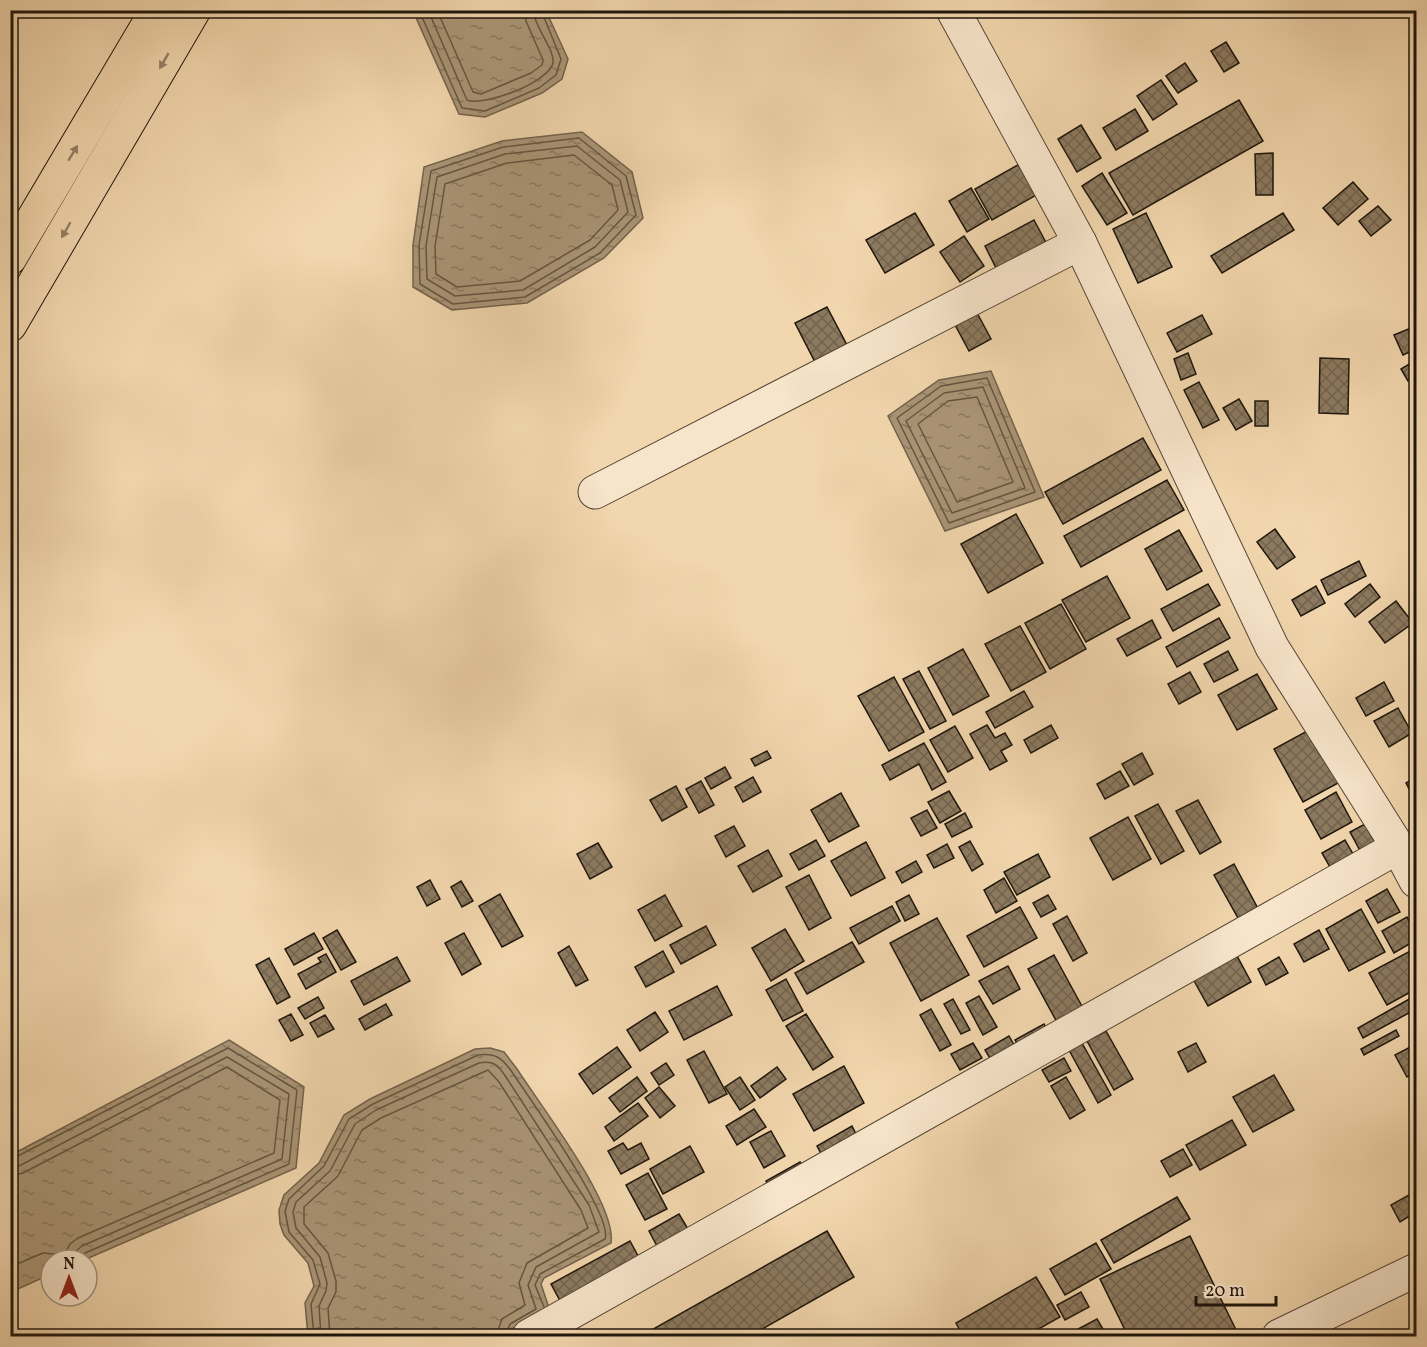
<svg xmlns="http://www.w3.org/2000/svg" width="1427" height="1347" font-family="Vollkorn,serif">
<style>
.water{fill:url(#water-ripples);stroke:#72624c;stroke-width:1.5}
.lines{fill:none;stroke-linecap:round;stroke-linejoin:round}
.shore{stroke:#645641;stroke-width:1.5}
.building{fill:url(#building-cross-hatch);stroke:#1e160c;stroke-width:1.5}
.minor-casing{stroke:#534634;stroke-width:35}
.major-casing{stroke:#1e160c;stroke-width:35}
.minor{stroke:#f7e4ca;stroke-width:33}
.major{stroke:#f2d6ad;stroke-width:33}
.oneway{fill:#938065}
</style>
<defs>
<pattern id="water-ripples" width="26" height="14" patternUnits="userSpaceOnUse" patternTransform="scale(1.5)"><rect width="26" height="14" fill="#aa9576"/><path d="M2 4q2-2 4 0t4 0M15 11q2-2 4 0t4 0" fill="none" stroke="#8a795f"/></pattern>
<pattern id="building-cross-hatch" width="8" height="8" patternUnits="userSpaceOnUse" patternTransform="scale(1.5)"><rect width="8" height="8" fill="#8c7a60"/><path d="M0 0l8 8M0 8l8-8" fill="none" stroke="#72634e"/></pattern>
</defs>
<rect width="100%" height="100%" fill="#f2d6ad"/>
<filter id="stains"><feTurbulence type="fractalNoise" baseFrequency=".00333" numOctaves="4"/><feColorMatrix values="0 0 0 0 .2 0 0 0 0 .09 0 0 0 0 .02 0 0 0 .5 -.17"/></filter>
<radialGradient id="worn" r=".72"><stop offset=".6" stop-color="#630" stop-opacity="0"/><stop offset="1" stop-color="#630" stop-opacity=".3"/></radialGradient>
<g class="water">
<polygon points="413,11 546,11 568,59 562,79 542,93 485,117 459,114"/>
<polygon points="582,132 632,172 643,218 604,258 527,303 452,310 413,287 413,245 424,167 502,141"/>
<polygon points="991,371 1044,497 945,531 888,416 939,380"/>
<polygon points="229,1040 304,1087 296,1168 84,1260 51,1260 51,1274 11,1292 11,1155"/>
<path d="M490,1048L504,1052L517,1069C540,1105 617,1204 611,1243L544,1278L541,1284L550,1311L513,1336H308L305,1303L314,1286L308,1263L284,1235L280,1224L279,1210L284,1195L319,1163L344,1115L370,1099L475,1049Z"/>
</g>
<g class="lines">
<g class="shore">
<polyline points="419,10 462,108 485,111 539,88 556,75 561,59 541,10"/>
<path d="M428,10L467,100C484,107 549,82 553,63C555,49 534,27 533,10"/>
<polyline points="437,10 473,92 481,94 531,73 542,65 543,60 526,21 524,10"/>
<polygon points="579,138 626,176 636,215 600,253 525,297 453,304 420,284 419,245 431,171 503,147"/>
<polygon points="577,146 620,180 628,212 595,247 523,290 455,296 427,279 426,246 437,177 505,154"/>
<polygon points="574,155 612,185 618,210 590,240 520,281 457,287 436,274 435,246 445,184 507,163"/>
<polygon points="987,378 1035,492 949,523 897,418 941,386"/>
<polygon points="983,387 1025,488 952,513 906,421 944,393"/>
<polygon points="977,397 1013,482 957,502 918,424 948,401"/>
<polyline points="10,1160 228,1048 297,1090 289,1164 85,1253 81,1260"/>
<polyline points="10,1167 19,1166 227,1057 289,1094 282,1159 82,1246 75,1252 73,1260"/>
<polyline points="10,1176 23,1173 227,1067 280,1100 274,1153 78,1238 70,1244 64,1255 43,1253 10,1267"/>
<path d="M314,1336L311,1304L320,1284L313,1260L289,1232L285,1211L289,1199L324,1166L349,1119L373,1104L478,1055C496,1053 502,1058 512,1072C529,1098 614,1216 605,1239L540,1274L535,1285L544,1307"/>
<path d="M321,1336L319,1306L326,1291L327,1283L320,1257L296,1228L293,1212L296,1202L330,1171L355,1124L376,1110L479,1063C494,1060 498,1065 506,1077L589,1205L599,1232L536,1267L528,1285L536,1309L510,1324L505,1336"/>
<polyline points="330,1336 328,1308 336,1292 336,1281 328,1253 304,1224 304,1207 338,1176 362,1130 381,1118 488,1070 499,1082 581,1210 588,1228 527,1263 519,1283 525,1305 502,1319 496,1336"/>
</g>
</g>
<g class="building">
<polygon points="1226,42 1239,63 1224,72 1211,51"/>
<polygon points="1185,63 1197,81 1178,93 1166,76"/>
<polygon points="1161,80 1177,104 1153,120 1137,96"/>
<polygon points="1239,100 1263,141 1133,215 1109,173"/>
<polygon points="1135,109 1148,131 1116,150 1103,128"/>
<polygon points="1081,125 1101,158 1077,172 1058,139"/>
<polygon points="1273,153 1273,195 1256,195 1255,154"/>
<polygon points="1023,162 1040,193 992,220 975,189"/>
<polygon points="1102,173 1127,213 1107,225 1082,186"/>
<polygon points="1353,182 1368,199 1338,225 1323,208"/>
<polygon points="971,188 989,219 967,232 949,201"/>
<polygon points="1378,206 1391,220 1371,236 1359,221"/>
<polygon points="915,213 934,245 885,273 866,240"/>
<polygon points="1146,213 1172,267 1138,283 1113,229"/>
<polygon points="1283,213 1294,230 1222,273 1211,256"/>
<polygon points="1034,220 1050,250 1000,276 985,246"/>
<polygon points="964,236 984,266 960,282 940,252"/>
<polygon points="827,307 848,347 816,364 795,323"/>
<polygon points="975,309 991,339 969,351 953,321"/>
<polygon points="1202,315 1212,334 1177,352 1167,333"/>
<polygon points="1411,328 1416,340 1416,349 1403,355 1394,335"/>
<polygon points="1188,353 1196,374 1181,380 1174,359"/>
<polygon points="1320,358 1349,359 1348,414 1319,413"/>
<polygon points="1416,360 1416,376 1408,381 1401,369"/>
<polygon points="1199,382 1219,420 1203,428 1184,390"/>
<polygon points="1239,399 1252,421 1236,430 1223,408"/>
<rect x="1255" y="401" width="13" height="25"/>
<polygon points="1143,438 1161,470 1063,524 1045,492"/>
<polygon points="1167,480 1184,510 1081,567 1064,536"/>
<polygon points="1016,514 1043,563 988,593 961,544"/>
<polygon points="1275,529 1295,557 1277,569 1257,542"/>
<polygon points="1179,530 1202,571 1167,590 1145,549"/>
<polygon points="1359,561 1366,576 1328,595 1321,580"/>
<polygon points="1107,576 1130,618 1086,642 1062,600"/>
<polygon points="1208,584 1220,605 1173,631 1161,609"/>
<polygon points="1370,584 1380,597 1355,617 1345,604"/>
<polygon points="1316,586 1325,603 1301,616 1292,600"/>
<polygon points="1396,601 1413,623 1385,643 1369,622"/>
<polygon points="1061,604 1086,649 1050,669 1025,623"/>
<polygon points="1219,618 1230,638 1177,667 1166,647"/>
<polygon points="1152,620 1161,638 1127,656 1117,639"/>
<polygon points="1020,626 1046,672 1011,691 985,644"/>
<polygon points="963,649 989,696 953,715 928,668"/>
<polygon points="1228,651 1238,670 1214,682 1204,664"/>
<polygon points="919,671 946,721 930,729 903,679"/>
<polygon points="1190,672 1201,692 1179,704 1168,684"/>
<polygon points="1257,674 1277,709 1237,730 1218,695"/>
<polygon points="894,677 924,732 889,751 858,696"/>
<polygon points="1384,682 1394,701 1366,716 1356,698"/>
<polygon points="1024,691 1033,707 995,728 986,712"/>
<polygon points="1398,708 1412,733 1389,747 1374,721"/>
<polygon points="987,725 995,738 1005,733 1012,745 1001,751 1007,761 990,770 970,734"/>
<polygon points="1051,725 1058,738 1031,753 1024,740"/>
<polygon points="955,726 973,758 948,772 930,740"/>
<polygon points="1311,729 1340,782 1303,802 1274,749"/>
<polygon points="924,743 946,782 932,790 919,764 890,780 882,765"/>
<polygon points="767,751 771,758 755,766 751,759"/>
<polygon points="1142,753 1153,774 1134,785 1122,764"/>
<polygon points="725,767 731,778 711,789 705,778"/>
<polygon points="1120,771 1129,786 1105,799 1097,784"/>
<polygon points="753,777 761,792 743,802 735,787"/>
<polygon points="1416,777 1416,802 1406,783"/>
<polygon points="701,781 714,805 699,813 686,789"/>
<polygon points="676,786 687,807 662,821 650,800"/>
<polygon points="949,791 961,811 940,823 928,802"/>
<polygon points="1336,792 1352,822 1321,839 1305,810"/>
<polygon points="841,793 859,826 829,842 811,810"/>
<polygon points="1198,800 1221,842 1200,854 1176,811"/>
<polygon points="1158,804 1184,851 1161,864 1135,816"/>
<polygon points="927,810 937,828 921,836 911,818"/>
<polygon points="965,813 972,827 952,837 945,824"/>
<polygon points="1128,817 1151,859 1113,880 1090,838"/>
<polygon points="1365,824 1378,848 1363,856 1350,832"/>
<polygon points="734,826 745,846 726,857 715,836"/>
<polygon points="816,840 825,856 799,870 790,854"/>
<polygon points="1345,840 1353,854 1330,867 1322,853"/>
<polygon points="970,841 983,864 972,871 959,847"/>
<polygon points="866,842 885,878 851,896 831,861"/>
<polygon points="598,843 612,867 590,879 577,854"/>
<polygon points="947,844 954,858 934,868 927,855"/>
<polygon points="768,850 782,876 753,892 738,866"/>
<polygon points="1038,854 1050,877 1017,895 1004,872"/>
<polygon points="916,861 922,872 902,883 896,872"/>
<polygon points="1234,864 1262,916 1243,927 1214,875"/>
<polygon points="809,875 831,918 809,930 786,887"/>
<polygon points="1004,878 1017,901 996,913 984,890"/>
<polygon points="430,880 440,899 427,906 417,887"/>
<polygon points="461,881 473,901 462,907 451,887"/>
<polygon points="1387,889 1400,912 1378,923 1366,901"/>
<polygon points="500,894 523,936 502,947 479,906"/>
<polygon points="665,895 682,926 655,941 638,910"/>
<polygon points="909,895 919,914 905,921 896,902"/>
<polygon points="1048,895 1056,909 1041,917 1033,903"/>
<polygon points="892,906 900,921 859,944 850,928"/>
<polygon points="1020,907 1037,938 984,967 967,936"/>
<polygon points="1361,909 1385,952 1349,971 1326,929"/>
<polygon points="1067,916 1087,953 1073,961 1053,924"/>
<polygon points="1407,917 1416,934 1416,940 1394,953 1382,931"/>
<polygon points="937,918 969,975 921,1001 890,943"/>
<polygon points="706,926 716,945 681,964 670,945"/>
<polygon points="785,929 804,961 771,981 752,948"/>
<polygon points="337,930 356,962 341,970 323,938"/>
<polygon points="1319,930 1329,949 1304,962 1294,944"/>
<polygon points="314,933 323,949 294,965 285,949"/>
<polygon points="464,933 481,964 462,975 445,943"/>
<polygon points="852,942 864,962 807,994 795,973"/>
<polygon points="569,946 588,980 576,986 558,953"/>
<polygon points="1414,949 1416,954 1416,989 1387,1005 1369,973"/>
<polygon points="663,951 674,972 646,987 635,967"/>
<polygon points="326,954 336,972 306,989 298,974 321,962 318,958"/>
<polygon points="1236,954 1251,982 1208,1006 1192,977"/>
<polygon points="1054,955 1084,1010 1058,1024 1028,969"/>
<polygon points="397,957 410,981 364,1005 351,981"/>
<polygon points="1279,957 1288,973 1266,985 1258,969"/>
<polygon points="269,958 290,997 277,1004 256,965"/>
<polygon points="1008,966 1020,989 993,1004 979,981"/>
<polygon points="786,979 803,1011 783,1021 766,990"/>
<polygon points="717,986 732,1015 684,1040 669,1011"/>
<polygon points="979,996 997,1027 983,1035 966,1003"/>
<polygon points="318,997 324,1008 305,1019 298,1008"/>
<polygon points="1413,997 1416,1009 1363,1038 1358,1028"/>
<polygon points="953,999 970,1030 961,1034 944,1004"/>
<polygon points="386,1004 392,1015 365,1030 359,1019"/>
<polygon points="931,1009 951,1045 940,1051 920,1015"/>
<polygon points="655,1012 668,1032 640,1051 627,1030"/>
<polygon points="291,1014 303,1035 291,1041 279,1020"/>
<polygon points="806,1014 833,1057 813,1070 786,1026"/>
<polygon points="325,1015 334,1029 318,1037 310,1023"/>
<polygon points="1044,1024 1053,1040 1024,1055 1015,1040"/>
<polygon points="1396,1030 1399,1036 1364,1055 1361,1049"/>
<polygon points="1106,1031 1133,1079 1114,1090 1087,1041"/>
<polygon points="1009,1036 1017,1050 993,1063 985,1050"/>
<polygon points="973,1043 982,1058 960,1070 951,1054"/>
<polygon points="1082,1043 1111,1095 1098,1103 1069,1050"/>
<polygon points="1196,1043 1206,1062 1188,1072 1178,1052"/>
<polygon points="1416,1044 1416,1071 1407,1077 1395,1055"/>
<polygon points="617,1047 631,1067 593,1094 579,1074"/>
<polygon points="704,1051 727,1094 709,1103 687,1060"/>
<polygon points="1064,1058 1071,1071 1049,1082 1042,1070"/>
<polygon points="666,1063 674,1075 659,1085 651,1073"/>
<polygon points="844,1066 864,1103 814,1131 793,1094"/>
<polygon points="777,1067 786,1079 760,1098 751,1086"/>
<polygon points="1274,1075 1294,1110 1253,1132 1233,1097"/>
<polygon points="637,1077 647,1091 620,1112 609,1098"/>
<polygon points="740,1077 755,1100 740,1110 725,1087"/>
<polygon points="1066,1077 1085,1110 1070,1119 1051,1086"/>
<polygon points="659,1087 675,1106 660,1118 645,1098"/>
<rect x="1414" y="1092" width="2" height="45"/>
<polygon points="638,1103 648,1116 614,1141 605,1127"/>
<polygon points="754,1109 766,1127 737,1145 726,1126"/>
<polygon points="1232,1120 1246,1145 1200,1170 1186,1145"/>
<polygon points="852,1126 859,1140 824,1159 817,1146"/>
<polygon points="771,1131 785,1156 764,1168 750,1142"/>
<polygon points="623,1143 628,1150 641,1143 649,1159 621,1174 608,1151"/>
<polygon points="690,1146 704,1172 663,1194 650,1169"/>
<polygon points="1183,1149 1192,1165 1170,1177 1161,1161"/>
<polygon points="800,1162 807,1174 772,1193 766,1181"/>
<polygon points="648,1173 667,1209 645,1220 626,1185"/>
<polygon points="1416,1191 1416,1212 1400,1222 1391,1205"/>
<polygon points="1177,1197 1190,1219 1114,1263 1101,1240"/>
<polygon points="679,1214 688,1229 657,1246 649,1231"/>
<polygon points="827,1231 854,1277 750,1336 641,1336"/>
<polygon points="1190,1236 1239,1336 1128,1336 1100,1279"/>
<polygon points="630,1241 643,1265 564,1308 551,1284"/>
<polygon points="1096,1243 1111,1269 1065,1295 1050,1269"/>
<polygon points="1036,1277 1060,1317 1026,1336 963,1336 956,1323"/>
<polygon points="1081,1292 1089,1307 1065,1320 1057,1305"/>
<polygon points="1097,1319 1107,1336 1065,1336"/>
</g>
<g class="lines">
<defs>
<g id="minor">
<polyline points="953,10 1080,243 1272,647 1398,847 1416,881"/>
<polyline points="595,492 1080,243"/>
<polyline points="529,1336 1398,847"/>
<polyline points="1279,1336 1416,1270"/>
</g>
<g id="major">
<polyline points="10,258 157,10"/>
<polyline points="10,325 194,10"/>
</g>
</defs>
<use href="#minor" class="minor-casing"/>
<use href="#major" class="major-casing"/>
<use href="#minor" class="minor"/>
<use href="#major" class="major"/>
</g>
<defs><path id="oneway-solid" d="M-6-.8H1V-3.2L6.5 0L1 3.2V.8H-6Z" transform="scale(1.5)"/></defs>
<g class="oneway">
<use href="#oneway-solid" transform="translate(164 61) rotate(120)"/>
<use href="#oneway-solid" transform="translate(73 153) rotate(-59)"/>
<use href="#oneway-solid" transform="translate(66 230) rotate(120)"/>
</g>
<rect width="1427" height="1347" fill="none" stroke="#f2d6ad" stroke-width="36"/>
<rect x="12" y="12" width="1403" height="1323" fill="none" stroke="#1e160c" stroke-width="3"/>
<rect x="18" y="18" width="1391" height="1311" fill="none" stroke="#1e160c" stroke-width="1.5"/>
<g transform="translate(69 1278)"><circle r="28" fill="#f7e4ca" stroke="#a0927e" stroke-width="1.5"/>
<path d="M0-4.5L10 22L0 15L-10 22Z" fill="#8f2418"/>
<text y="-9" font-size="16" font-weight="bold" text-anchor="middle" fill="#1e160c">N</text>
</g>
<path d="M1196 1296v9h80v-9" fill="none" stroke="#1e160c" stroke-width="3"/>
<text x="1205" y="1296" font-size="18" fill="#1e160c" stroke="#f7e4ca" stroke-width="4.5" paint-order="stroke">20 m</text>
<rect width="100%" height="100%" filter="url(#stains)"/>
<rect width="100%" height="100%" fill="url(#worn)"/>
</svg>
